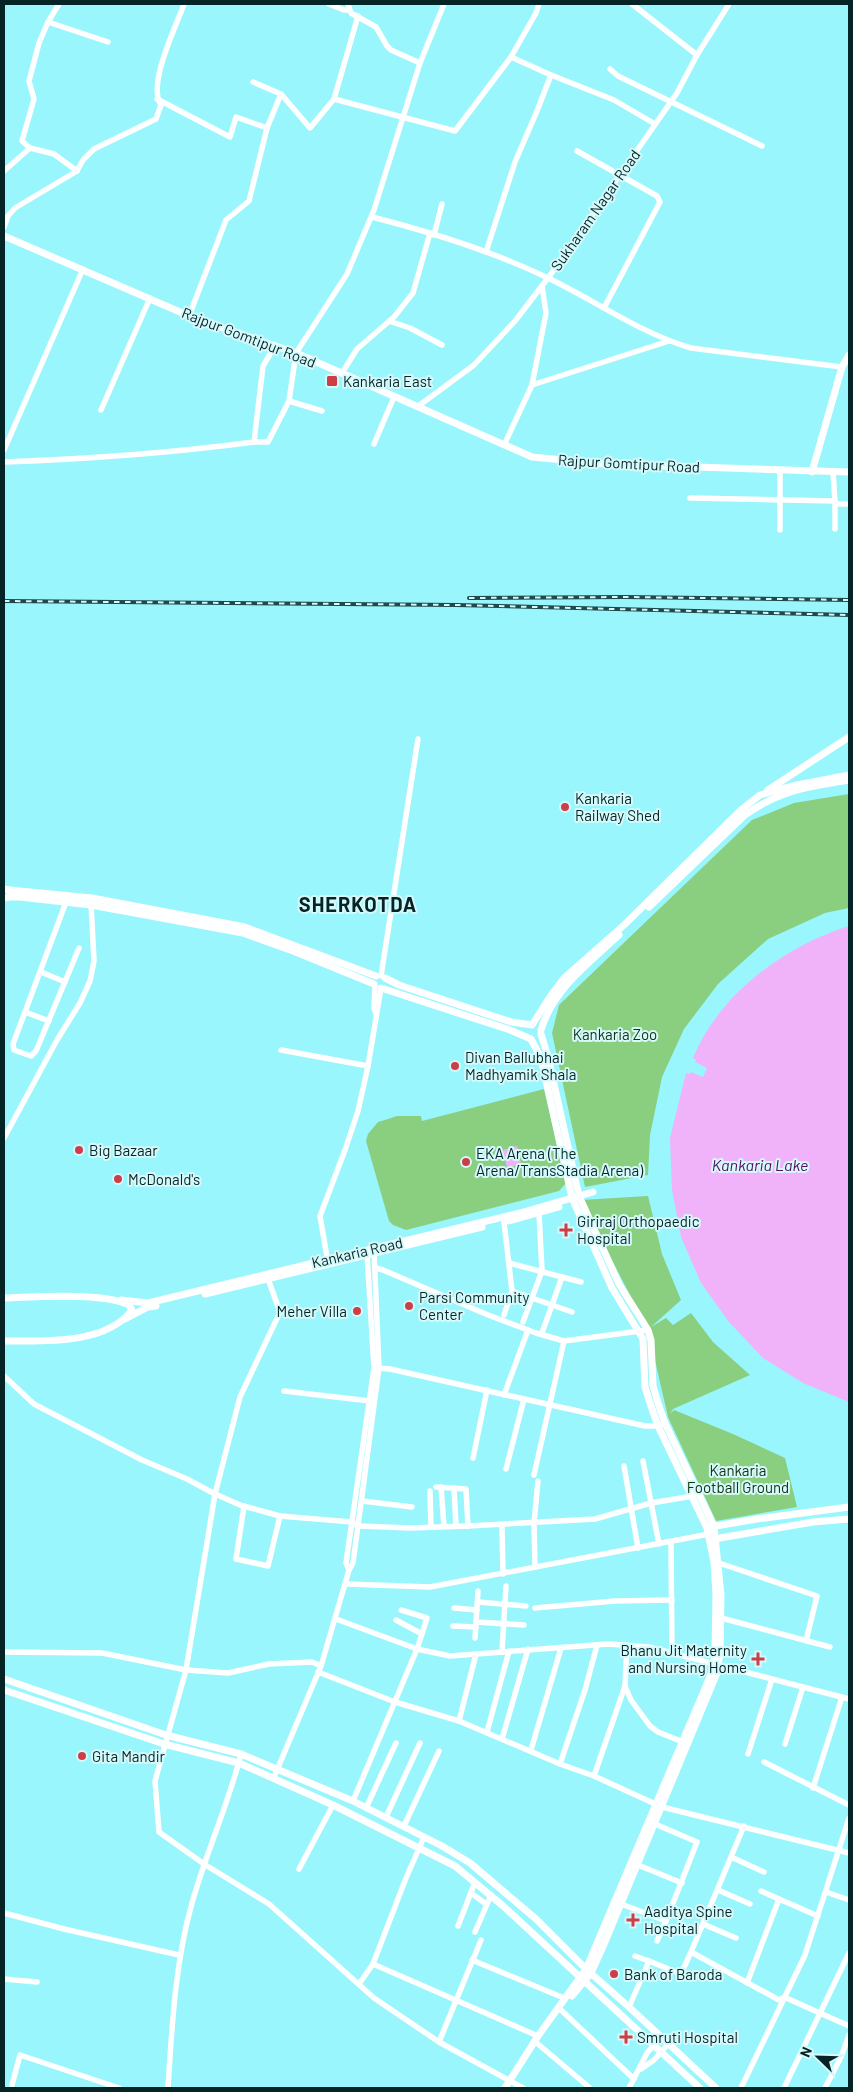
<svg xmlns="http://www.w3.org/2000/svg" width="853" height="2092" font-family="Barlow,sans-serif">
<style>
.green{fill:#89cf7f}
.water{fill:#f0b3fa}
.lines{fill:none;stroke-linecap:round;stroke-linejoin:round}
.minor{stroke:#fff;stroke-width:5.5}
.major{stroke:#fff;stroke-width:7}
.rail-casing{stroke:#1f494c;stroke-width:4}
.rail{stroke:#d6f9fb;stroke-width:2;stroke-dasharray:5.5;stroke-linecap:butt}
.poi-dot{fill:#cd3e47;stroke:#d6f9fb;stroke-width:2}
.labels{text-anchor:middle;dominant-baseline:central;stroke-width:4;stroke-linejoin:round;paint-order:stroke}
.street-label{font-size:15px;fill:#052426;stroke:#d6f9fb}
.poi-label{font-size:15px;fill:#052426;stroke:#d6f9fb;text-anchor:start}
.park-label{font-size:15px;fill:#12310e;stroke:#d6f9fb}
.water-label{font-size:16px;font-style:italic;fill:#530d5e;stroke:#d6f9fb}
.district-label{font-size:20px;font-weight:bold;letter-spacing:1px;fill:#052426;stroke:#d6f9fb}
</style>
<rect width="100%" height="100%" fill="#99f6fd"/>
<g class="green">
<polygon points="849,794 849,908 825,913 768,939 718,984 684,1029 662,1077 650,1135 648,1175 585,1187 552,1033 559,1005 752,820 794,803"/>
<polygon points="544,1089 566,1183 559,1191 406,1230 393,1225 389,1221 366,1141 368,1134 378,1122 385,1120 397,1116 421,1116 422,1121"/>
<polygon points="648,1196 662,1254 681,1300 651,1327 666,1318 673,1325 691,1313 713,1342 750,1375 673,1409 670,1414 674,1410 733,1434 785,1458 797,1507 716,1521 668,1417 648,1330 581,1200"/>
</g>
<g class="water">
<path d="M849,926V1402L803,1383L763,1358L729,1322L701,1283L681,1237L672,1190L670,1138L686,1073L689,1074L691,1072L703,1077L707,1068L695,1062L696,1060L693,1058C719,994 785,946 849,926Z"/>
<polygon points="517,1146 521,1164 507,1168 503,1150"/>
</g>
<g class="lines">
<g class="minor">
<polyline points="329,4 344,10 349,10"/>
<polyline points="348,4 351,13 376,27 387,46 391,50 420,63"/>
<polyline points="48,22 108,42"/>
<polyline points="697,55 729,4"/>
<polyline points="610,69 618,76 762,146"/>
<polyline points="551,75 614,100 655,124"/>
<polyline points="253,82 281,94 310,128 334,99 455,131 511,57 536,13 539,4"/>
<polyline points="157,99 230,137 236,117 267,128 281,94"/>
<polyline points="334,99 358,16"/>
<polyline points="30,148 22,141 34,99 29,81 39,43 48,22 59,4"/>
<polyline points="577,151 657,196 660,202 604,308"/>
<polyline points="4,171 30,148 54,154 77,171"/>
<path d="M372,217C431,232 492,251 548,278C596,301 640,333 691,348L842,367"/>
<path d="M4,227L8,216L15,208L77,171L83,160L94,149L156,119L161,105C147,84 176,27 184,4"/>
<polyline points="434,235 442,204"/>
<polyline points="486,252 515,162 537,111 551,75 511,57"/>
<polyline points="189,316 226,220 249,201 267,128"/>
<polyline points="389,321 410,328 442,345"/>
<polyline points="342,373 357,349 394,317 413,293 430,233"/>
<polyline points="532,385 669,341"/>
<polyline points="289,401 296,353 347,274 374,210 420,63 444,4"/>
<polyline points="417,407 474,365 515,321 551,274 677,93 697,55 632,4"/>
<polyline points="101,410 150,298"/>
<polyline points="254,442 268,442 289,401 322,411"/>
<polyline points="374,444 394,397"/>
<polyline points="504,445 532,385 546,313 542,286"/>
<polyline points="4,450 83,269"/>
<path d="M4,462C88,459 171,453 254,442L263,366L275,346"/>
<polyline points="780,471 780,530"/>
<polyline points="690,498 835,501 833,472"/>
<polyline points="835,504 849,504"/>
<polyline points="835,529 835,501"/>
<polyline points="66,902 13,1044 14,1050 31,1056 36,1051 79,948"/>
<polyline points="41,972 65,982"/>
<polyline points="381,976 418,739"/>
<polyline points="375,986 374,1008 376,1014"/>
<polyline points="25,1012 49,1021"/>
<polyline points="281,1050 368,1066"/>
<polyline points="4,1138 57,1040 80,1003 90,981 94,961 91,903"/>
<polyline points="504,1222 512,1291 504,1315"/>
<polyline points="328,1263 320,1216 345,1150 358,1111 368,1066 381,988"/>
<polyline points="509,1263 581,1282"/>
<polyline points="376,1268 383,1270 488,1315 536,1333 564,1341 648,1330"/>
<polyline points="268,1279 280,1312 240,1397 215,1494 186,1670 155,1781 159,1832 204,1864 269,1904 374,1998 439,2042 523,2088"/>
<polyline points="512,1291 572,1312"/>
<polyline points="523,1322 542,1271 539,1213"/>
<polyline points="542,1333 562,1277"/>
<polyline points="376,1368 390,1369 645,1426 658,1426 665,1423"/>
<polyline points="4,1376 34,1404 142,1460 187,1479 213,1493 240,1505 280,1516 352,1522 358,1526 411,1528 468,1526 595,1519 651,1503 693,1496"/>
<polyline points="284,1391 370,1401"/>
<polyline points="504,1395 528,1330"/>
<polyline points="473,1458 487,1390"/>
<polyline points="643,1461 659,1544"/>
<polyline points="624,1466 638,1548"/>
<polyline points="506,1469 524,1399"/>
<polyline points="534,1475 564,1341"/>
<polyline points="436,1487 466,1489 468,1526"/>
<polyline points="441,1487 444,1526"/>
<polyline points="454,1488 456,1526"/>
<polyline points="430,1491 431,1527"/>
<polyline points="362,1501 412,1507"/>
<polyline points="244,1506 236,1559 268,1566 280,1516"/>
<polyline points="502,1525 503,1574"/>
<polyline points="671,1542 672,1654"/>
<polyline points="719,1563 817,1596 806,1641"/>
<polyline points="535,1567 534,1523 538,1481"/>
<polyline points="349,1570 346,1563 374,1368 367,1253"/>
<polyline points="346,1584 430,1587 709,1534"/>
<polyline points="478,1591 476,1622 524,1625"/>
<polyline points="478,1602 526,1606"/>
<polyline points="454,1608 477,1610"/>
<polyline points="535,1608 615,1601 672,1600"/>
<polyline points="721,1618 830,1647"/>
<polyline points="336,1619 417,1649 450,1656 608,1644 649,1647 849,1699"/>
<polyline points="396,1620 422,1634"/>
<polyline points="453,1626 476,1627"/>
<polyline points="475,1638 476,1624"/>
<polyline points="627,1645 625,1686 631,1700 650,1726 658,1732 683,1742"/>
<polyline points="4,1652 102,1653 186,1670 228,1673 269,1664 312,1662 321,1666"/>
<polyline points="502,1652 506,1586"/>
<polyline points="318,1672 395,1702 459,1721 560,1764 594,1776 662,1807 849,1853"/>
<polyline points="459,1721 476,1654"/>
<polyline points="487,1732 509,1651"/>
<polyline points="502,1739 528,1649"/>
<polyline points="785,1744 803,1687"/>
<polyline points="531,1750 561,1648"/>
<polyline points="748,1754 772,1679"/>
<polyline points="764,1762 849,1805"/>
<polyline points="560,1764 585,1690 597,1645"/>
<polyline points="594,1776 625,1686"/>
<polyline points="274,1777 321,1666 349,1570 353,1563 379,1368 374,1251"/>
<polyline points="813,1788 842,1697"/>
<polyline points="353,1801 417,1649 427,1618 401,1610"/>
<polyline points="366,1808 396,1743"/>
<polyline points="386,1817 420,1743"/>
<polyline points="655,1824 697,1842 666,1921"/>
<polyline points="404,1826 439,1751"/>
<polyline points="744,1826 691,1952 779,2000 784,1997 849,2026"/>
<polyline points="731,1857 764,1872"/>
<polyline points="638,1865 682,1883"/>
<polyline points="299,1869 333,1805"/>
<polyline points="718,1890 750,1904"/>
<polyline points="761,1891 779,1899"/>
<polyline points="826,1892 849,1900"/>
<polyline points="471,1893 486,1904"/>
<polyline points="621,1904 666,1921 657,1941"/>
<polyline points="4,1913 64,1929 179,1955"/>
<polyline points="703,1924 736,1938"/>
<polyline points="458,1926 475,1882"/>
<polyline points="475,1932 491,1895"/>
<polyline points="635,1956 649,1961"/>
<polyline points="472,1960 564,1998"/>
<polyline points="373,1964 538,2036"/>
<polyline points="4,1979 37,1982"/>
<polyline points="747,1983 779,1899 818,1916"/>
<polyline points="359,1984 373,1964 406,1878 424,1837"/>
<polyline points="629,2007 649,1961 681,1974 691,1952"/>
<polyline points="561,2010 634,2079"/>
<polyline points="439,2042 481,1940"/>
<polyline points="538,2044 590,2088"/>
<polyline points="641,2069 654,2060 668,2044"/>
<polyline points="12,2085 20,2055 119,2088"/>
<path d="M168,2088C172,2026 175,1963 192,1903C206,1853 228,1805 241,1754"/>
<polyline points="629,2088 647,2053 661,2037"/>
<polyline points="741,2088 805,1955 849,1818"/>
<polyline points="784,2088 849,1953"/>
<polyline points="825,2088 841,2057 849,2035"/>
</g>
<g class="major">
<polyline points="4,236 194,318 296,353 532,457 604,464 849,472"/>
<polyline points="812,472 842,367 849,355"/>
<polyline points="768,790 849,737"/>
<polyline points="4,889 9,890 11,893 9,897 4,898"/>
<polyline points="9,890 92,898 245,927 376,976"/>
<polyline points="9,897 20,897 91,905 243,933 293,951 374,984"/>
<path d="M649,907L745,815C780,790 808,787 849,780"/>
<polyline points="385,978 399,985 511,1022 532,1025 552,994 564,978 624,925 741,810 760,795 792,786 849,775"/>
<polyline points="381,988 510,1030 531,1039 541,1058 572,1198 612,1288 643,1339 645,1387 651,1406 658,1426 707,1528 714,1562 716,1595 715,1652 712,1672 586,1969 538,2036 505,2088"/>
<path d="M541,1030C553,989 589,963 619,935"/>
<polyline points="541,1034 548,1057 579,1196 619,1284 648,1330 651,1340 653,1386 658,1403 665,1423 714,1526 721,1595 720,1653 717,1673 605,1942 591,1973 572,1996"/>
<polyline points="509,1221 559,1207"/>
<polyline points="205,1294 482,1227"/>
<path d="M4,1298C33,1297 105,1292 129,1305L132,1310C106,1345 43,1341 4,1341"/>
<polyline points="121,1300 148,1303 520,1213 593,1192"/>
<polyline points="125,1319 148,1307 156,1306"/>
<polyline points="710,1527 757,1519 849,1507"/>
<polyline points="714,1539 813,1522 849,1519"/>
<polyline points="4,1679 166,1735 241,1754 353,1801 442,1846 470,1863 536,1919 586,1969 629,2007 716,2088"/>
<polyline points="4,1690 164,1744 239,1763 333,1805 455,1866 502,1905 700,2088"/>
</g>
<defs>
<g id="rail">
<polyline points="469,598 625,597 849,600"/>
<polyline points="4,601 456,605 849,615"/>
</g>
</defs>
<use href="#rail" class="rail-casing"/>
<use href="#rail" class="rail"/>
</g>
<g class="poi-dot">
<rect x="326" y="375" width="12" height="12" rx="2.5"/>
<circle cx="565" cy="807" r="5"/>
<circle cx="455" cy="1066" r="5"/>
<circle cx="79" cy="1150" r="5"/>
<circle cx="466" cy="1162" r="5"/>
<circle cx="118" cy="1179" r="5"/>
<path d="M563.5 1222.5h5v5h5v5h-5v5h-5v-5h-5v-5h5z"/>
<circle cx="409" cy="1306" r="5"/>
<circle cx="357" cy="1311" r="5"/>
<path d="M755.5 1651.5h5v5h5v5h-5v5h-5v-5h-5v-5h5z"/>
<circle cx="82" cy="1756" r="5"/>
<path d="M630.5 1912.5h5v5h5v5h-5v5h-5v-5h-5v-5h5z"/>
<circle cx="614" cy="1974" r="5"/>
<path d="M623.5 2029.5h5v5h5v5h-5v5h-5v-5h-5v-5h5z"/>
</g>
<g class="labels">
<g class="street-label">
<text transform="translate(595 210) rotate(-55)">Sukharam Nagar Road</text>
<text transform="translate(249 337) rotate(21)">Rajpur Gomtipur Road</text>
<text transform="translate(629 463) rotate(3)">Rajpur Gomtipur Road</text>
<text transform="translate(357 1252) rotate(-13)">Kankaria Road</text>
</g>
<g class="poi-label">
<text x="343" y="381">Kankaria East</text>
<text x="575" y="798">Kankaria<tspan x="575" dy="17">Railway Shed</tspan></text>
<text x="465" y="1057">Divan Ballubhai<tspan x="465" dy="17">Madhyamik Shala</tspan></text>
<text x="89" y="1150">Big Bazaar</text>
<text x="476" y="1153">EKA Arena (The<tspan x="476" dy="17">Arena/TransStadia Arena)</tspan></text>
<text x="128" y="1179">McDonald's</text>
<text x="577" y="1221">Giriraj Orthopaedic<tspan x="577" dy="17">Hospital</tspan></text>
<text x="419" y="1297">Parsi Community<tspan x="419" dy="17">Center</tspan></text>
<text x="347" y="1311" text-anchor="end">Meher Villa</text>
<text x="747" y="1650" text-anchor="end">Bhanu Jit Maternity<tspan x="747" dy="17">and Nursing Home</tspan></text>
<text x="92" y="1756">Gita Mandir</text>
<text x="644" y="1911">Aaditya Spine<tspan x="644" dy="17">Hospital</tspan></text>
<text x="624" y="1974">Bank of Baroda</text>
<text x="637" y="2037">Smruti Hospital</text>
</g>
<g class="park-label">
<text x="615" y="1034">Kankaria Zoo</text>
<text x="738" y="1470">Kankaria<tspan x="738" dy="17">Football Ground</tspan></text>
</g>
<g class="water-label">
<text x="760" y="1164">Kankaria Lake</text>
</g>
<g class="district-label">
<text x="358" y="904">SHERKOTDA</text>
</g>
</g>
<rect width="853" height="2092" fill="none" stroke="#052426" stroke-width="10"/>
<g transform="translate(818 2057) rotate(293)" stroke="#d6f9fb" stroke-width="4" paint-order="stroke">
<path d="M0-4L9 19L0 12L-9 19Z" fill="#052426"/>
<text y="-8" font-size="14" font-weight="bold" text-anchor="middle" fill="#052426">N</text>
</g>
</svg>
